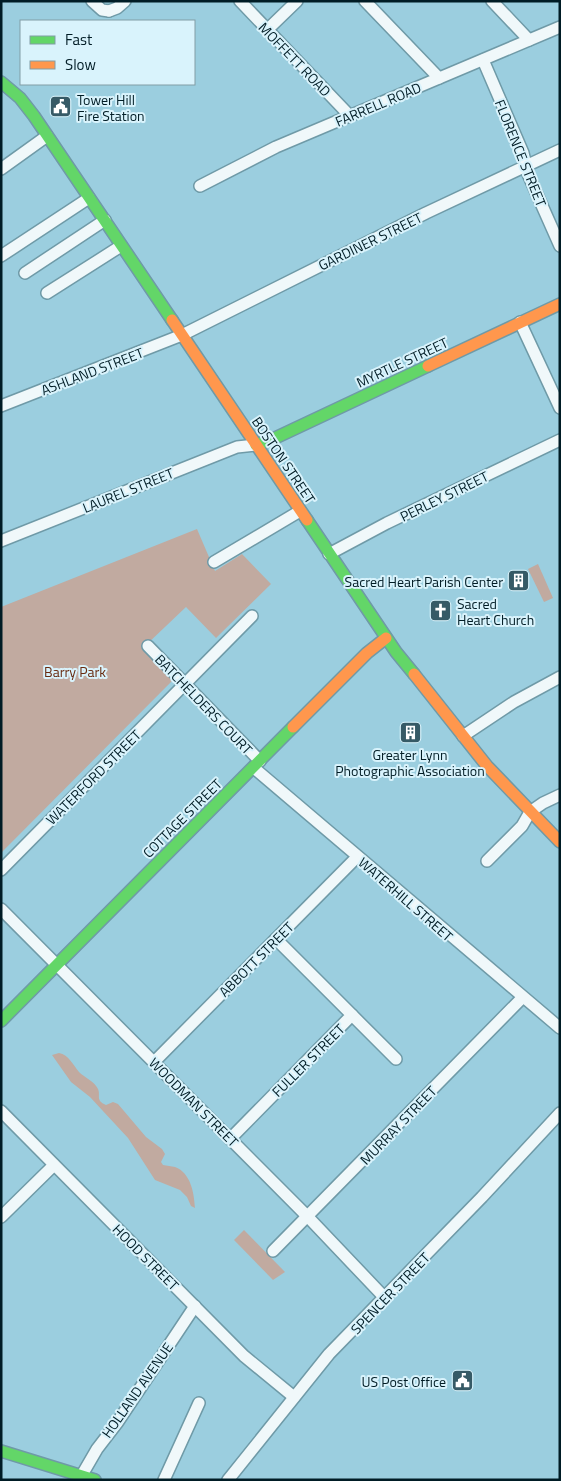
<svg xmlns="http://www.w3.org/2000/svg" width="561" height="1481" font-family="'Titillium Web',sans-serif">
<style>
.green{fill:#c1aaa0}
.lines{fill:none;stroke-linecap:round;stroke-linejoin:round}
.street-casing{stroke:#6f9aa7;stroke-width:14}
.fast-casing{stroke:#6f9aa7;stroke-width:14}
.slow-casing{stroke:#6f9aa7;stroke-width:14}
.street{stroke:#f0f8fa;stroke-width:11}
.fast{stroke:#63d668;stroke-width:11}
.slow{stroke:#ff974d;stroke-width:11}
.labels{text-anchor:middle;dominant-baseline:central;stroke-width:4;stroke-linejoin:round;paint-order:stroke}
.street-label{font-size:14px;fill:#001c25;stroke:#d9f3fc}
.poi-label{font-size:14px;fill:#001c25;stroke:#d9f3fc;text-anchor:start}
.park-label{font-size:14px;fill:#682a0f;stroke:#d9f3fc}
</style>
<rect width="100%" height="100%" fill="#9bcedf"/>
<g class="green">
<polygon points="197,529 215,571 242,554 271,584 216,638 186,607 145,646 175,678 1,853 1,607"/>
<polygon points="538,564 553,598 544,602 528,569"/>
<path d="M59,1053C69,1055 73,1065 79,1072C84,1077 95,1082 98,1089C101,1096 95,1100 106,1105L113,1102L118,1104L146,1137L162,1149L165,1154L161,1162L163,1165C167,1166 171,1166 175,1167C191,1173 194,1193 195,1208L191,1206L187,1197L180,1190L155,1180L128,1138L90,1097L71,1082L52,1055Z"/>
<polygon points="244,1230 285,1272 273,1280 234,1240"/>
</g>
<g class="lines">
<defs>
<g id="street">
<polyline points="92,1 102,10 109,11"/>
<polyline points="240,1 350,116"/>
<polyline points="365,1 439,78"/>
<polyline points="492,1 529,40"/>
<polyline points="109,11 117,8 125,1"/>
<polyline points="267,30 297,1"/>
<polyline points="483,60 523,153 528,174 560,246"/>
<polyline points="1,169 47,136"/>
<polyline points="200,186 276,147 560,27"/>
<polyline points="1,256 89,198"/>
<polyline points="25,273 105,220"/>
<polyline points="47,293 121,246"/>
<polyline points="520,322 560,408"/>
<polyline points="1,406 182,335 426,213 560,150"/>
<polyline points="1,541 237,447 256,445"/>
<polyline points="329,554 387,523 560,440"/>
<polyline points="214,562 300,511"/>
<polyline points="148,646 260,761"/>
<polyline points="463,736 514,702 560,677"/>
<polyline points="254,768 560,1028"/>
<polyline points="487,861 522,826 530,812 543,803 560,795"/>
<polyline points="1,870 252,616"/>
<polyline points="1,909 308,1217 385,1298"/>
<polyline points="352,1015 396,1059"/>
<polyline points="154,1062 357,857"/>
<polyline points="1,1111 244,1356 294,1397"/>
<polyline points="230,1139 352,1015 276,939"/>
<polyline points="1,1217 54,1165"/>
<polyline points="273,1251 522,998"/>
<polyline points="79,1480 97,1449 117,1423 195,1306"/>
<polyline points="164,1480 199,1403"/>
<polyline points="228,1480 329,1354 482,1197 560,1113"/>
</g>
<g id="fast">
<polyline points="1,82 20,98 34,116 172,320"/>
<polyline points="256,445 275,438 428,366"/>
<polyline points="307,520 396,652 414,674"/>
<polyline points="1,1021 293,727"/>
<polyline points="1,1451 95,1480"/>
</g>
<g id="slow">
<polyline points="172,320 307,520"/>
<polyline points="428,366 560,304"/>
<polyline points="414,674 487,766 560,842"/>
<polyline points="293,727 367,653 386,638"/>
</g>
</defs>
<use href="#street" class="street-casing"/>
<use href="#fast" class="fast-casing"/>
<use href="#slow" class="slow-casing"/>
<use href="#street" class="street"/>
<use href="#fast" class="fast"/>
<use href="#slow" class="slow"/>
</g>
<defs>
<symbol id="civic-square" viewBox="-11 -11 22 22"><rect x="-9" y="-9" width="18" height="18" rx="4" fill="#365a66" stroke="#d9f3fc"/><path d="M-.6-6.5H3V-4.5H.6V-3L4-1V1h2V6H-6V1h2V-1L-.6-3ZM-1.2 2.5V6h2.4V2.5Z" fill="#fff"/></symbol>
<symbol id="building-square" viewBox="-11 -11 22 22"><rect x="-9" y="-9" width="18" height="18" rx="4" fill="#365a66" stroke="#d9f3fc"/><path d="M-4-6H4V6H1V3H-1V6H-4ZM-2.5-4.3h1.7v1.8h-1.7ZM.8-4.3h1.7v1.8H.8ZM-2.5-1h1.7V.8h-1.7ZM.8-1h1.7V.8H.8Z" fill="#fff"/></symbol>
<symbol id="church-square" viewBox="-11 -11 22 22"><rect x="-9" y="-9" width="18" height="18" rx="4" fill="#365a66" stroke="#d9f3fc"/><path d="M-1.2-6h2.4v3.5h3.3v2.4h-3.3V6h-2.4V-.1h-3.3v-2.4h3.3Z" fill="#fff"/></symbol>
</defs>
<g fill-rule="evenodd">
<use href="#civic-square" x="48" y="94" width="25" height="25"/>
<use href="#building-square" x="506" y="568" width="25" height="25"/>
<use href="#church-square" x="428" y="598" width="25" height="25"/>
<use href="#building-square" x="398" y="720" width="25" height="25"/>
<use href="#civic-square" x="450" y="1368" width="25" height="25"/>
</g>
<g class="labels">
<g class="street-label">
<text transform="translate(295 59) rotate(46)">MOFFETT ROAD</text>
<text transform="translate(378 104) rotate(-23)">FARRELL ROAD</text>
<text transform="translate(521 153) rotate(68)">FLORENCE STREET</text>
<text transform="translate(370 241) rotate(-26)">GARDINER STREET</text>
<text transform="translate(402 362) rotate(-25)">MYRTLE STREET</text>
<text transform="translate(92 371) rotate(-21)">ASHLAND STREET</text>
<text transform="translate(284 460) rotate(56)">BOSTON STREET</text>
<text transform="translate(128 490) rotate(-22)">LAUREL STREET</text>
<text transform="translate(444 496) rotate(-26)">PERLEY STREET</text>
<text transform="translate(204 704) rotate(46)">BATCHELDERS COURT</text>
<text transform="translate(93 777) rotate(-45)">WATERFORD STREET</text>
<text transform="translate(182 818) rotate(-45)">COTTAGE STREET</text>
<text transform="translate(406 899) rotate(41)">WATERHILL STREET</text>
<text transform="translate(256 959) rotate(-45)">ABBOTT STREET</text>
<text transform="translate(308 1060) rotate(-45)">FULLER STREET</text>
<text transform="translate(194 1102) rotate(45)">WOODMAN STREET</text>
<text transform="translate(398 1125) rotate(-46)">MURRAY STREET</text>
<text transform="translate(146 1257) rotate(45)">HOOD STREET</text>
<text transform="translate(390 1293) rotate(-46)">SPENCER STREET</text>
<text transform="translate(137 1390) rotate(-55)">HOLLAND AVENUE</text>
</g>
<g class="poi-label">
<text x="77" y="99">Tower Hill<tspan x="77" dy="16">Fire Station</tspan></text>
<text x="503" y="581" text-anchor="end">Sacred Heart Parish Center</text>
<text x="457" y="603">Sacred<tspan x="457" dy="16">Heart Church</tspan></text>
<text x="410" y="754" text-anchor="middle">Greater Lynn<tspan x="410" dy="16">Photographic Association</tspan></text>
<text x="446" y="1381" text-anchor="end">US Post Office</text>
</g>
<g class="park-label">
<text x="75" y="671">Barry Park</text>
</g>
</g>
<rect width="561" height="1481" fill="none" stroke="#001c25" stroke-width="5"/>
<rect x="20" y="20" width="175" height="65" fill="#d9f3fc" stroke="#829da6"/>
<rect x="30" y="36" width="25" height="8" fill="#63d668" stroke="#829da6"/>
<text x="65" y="45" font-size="15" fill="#001c25">Fast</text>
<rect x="30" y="61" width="25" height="8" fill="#ff974d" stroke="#829da6"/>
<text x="65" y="70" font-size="15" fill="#001c25">Slow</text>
</svg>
